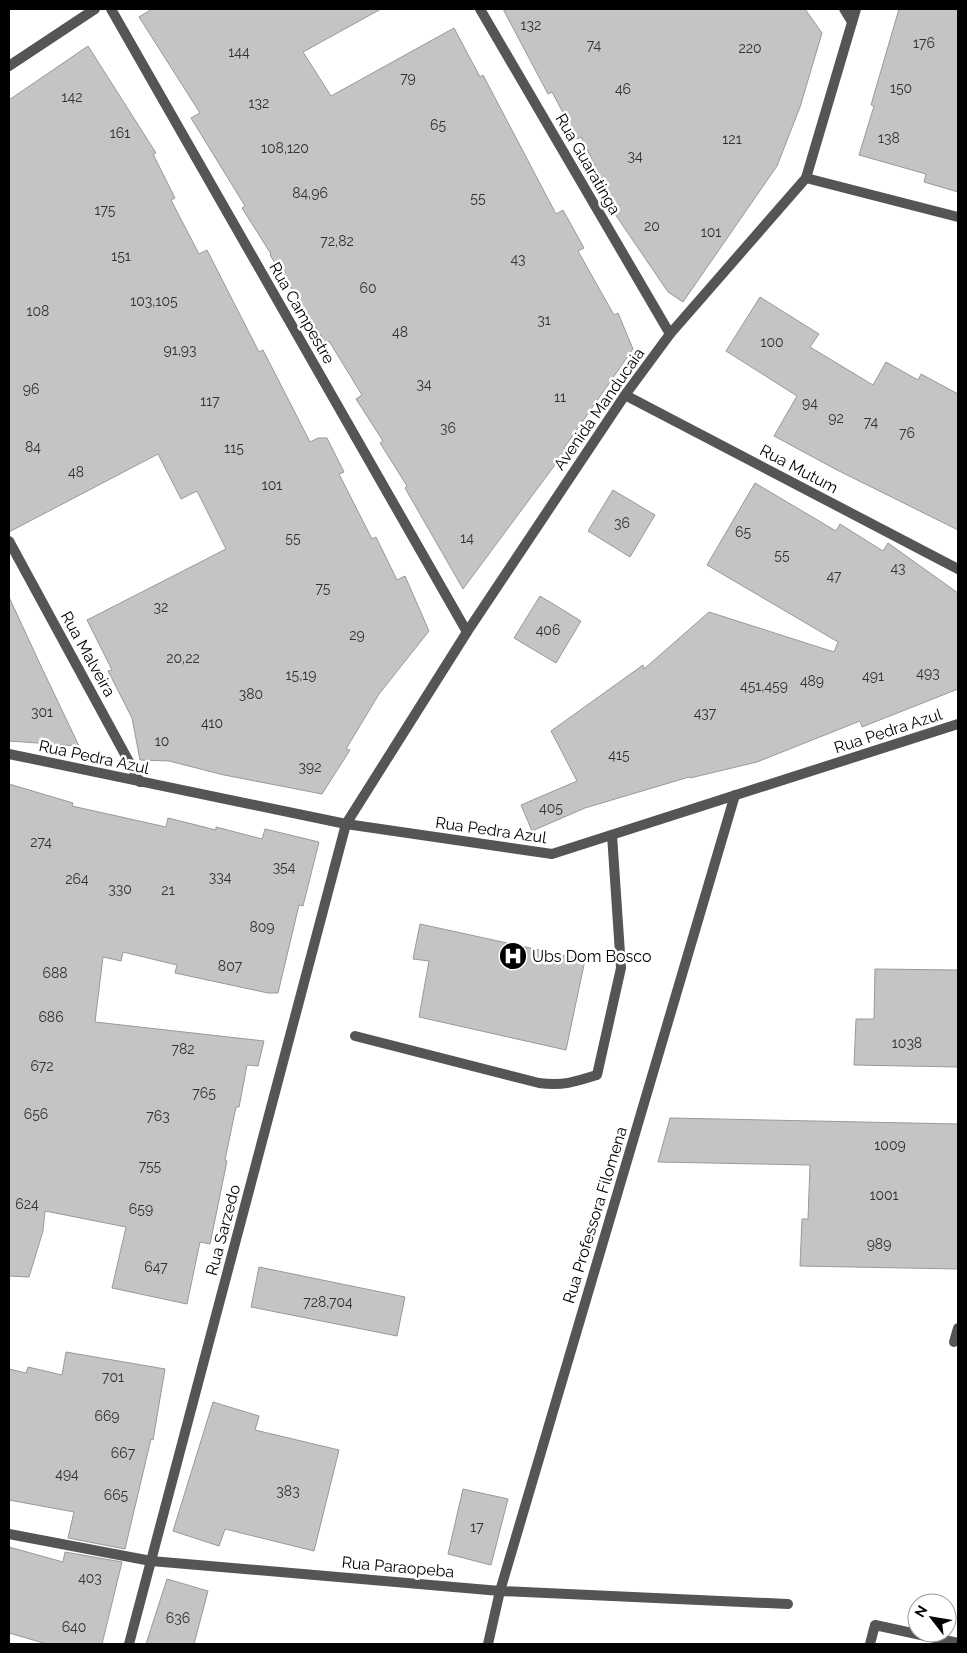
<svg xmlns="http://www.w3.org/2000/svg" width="967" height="1653" font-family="Raleway,sans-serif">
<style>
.building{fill:#c4c4c4;stroke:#999}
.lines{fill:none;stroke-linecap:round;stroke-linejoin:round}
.service{stroke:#555;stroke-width:10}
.minor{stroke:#555;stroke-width:10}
.tertiary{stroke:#555;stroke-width:10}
.labels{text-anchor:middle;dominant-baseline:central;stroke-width:5;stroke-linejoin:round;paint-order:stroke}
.number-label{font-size:14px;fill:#313131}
.street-label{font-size:16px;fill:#000;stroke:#fff}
.poi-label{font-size:16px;fill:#000;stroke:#fff;text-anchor:start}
</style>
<rect width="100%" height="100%" fill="#fff"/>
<g class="building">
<polygon points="152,9 381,9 303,52 331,96 454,28 480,77 483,75 556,214 563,210 584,248 578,251 614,315 618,313 633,349 564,448 566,450 463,589 405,488 407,486 380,443 383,441 356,399 362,395 329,341 326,344 270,255 271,254 242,208 245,206 191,118 200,113 139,17"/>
<polygon points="503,9 805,9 822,33 800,107 777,166 683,302 668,292 615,214 618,212 581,137 577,139 552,92 548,94"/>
<polygon points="899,9 958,9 958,192 924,182 926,174 859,155 874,106 871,105"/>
<polygon points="88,46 156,153 153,154 175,198 171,200 199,254 207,250 259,352 263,350 310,442 318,438 327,438 344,472 339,474 372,539 376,537 397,580 405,576 429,631 379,694 346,749 350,750 322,794 224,775 169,761 140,760 132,718 108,671 112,670 87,620 226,549 197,491 181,499 158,454 9,532 9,100"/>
<polygon points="760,297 819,334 810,347 873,385 886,362 918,380 921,374 958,394 958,530 837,470 774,436 797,396 726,351"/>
<polygon points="755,483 836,531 840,524 883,551 888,543 958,593 958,689 862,727 860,721 757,762 690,778 689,777 585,808 532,831 521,805 577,781 551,731 643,665 644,669 709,612 834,652 838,642 707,565"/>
<polygon points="613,490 655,515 630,557 588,531"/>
<polygon points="540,596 581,621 556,663 514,638"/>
<polygon points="9,597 40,664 79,746 9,741"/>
<polygon points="9,784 73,803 72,806 166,827 168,818 216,830 216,827 262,839 265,829 319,842 303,906 299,905 278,993 268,993 175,973 177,965 123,952 121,961 103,957 95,1022 264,1041 258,1066 247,1065 239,1107 236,1107 225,1160 227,1161 210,1244 200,1242 187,1304 112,1288 126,1227 45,1211 43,1231 29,1277 9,1276"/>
<polygon points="420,924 585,960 566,1050 419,1017 429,961 413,959"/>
<polygon points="875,969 958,970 958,1067 854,1065 856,1019 874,1019"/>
<polygon points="670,1118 958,1124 958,1269 800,1266 802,1219 808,1219 810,1165 658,1162"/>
<polygon points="259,1267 405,1297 397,1336 251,1307"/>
<polygon points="66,1352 165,1369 153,1440 151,1439 125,1549 68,1538 74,1512 9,1500 9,1369 26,1373 28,1367 62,1375"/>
<polygon points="213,1402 259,1416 255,1430 339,1450 314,1551 225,1529 219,1546 173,1531"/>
<polygon points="463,1489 508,1499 491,1565 448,1554"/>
<polygon points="9,1547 63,1562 65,1552 122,1562 102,1644 47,1644 9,1633"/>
<polygon points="167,1579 208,1591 194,1644 146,1644"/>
</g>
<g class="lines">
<path class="service" d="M355,1036L539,1083C563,1086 575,1082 597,1075L621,968L612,835"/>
<g class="minor">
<polyline points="480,9 670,334"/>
<polyline points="844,9 852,22"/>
<polyline points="9,66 95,9"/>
<polyline points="625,395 958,569"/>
<polyline points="9,541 140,782"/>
<polyline points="954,1342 958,1328"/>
<polyline points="9,1534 151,1561 500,1591 788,1604"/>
<polyline points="129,1644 346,824"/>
<polyline points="488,1644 500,1591 735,795"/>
<polyline points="870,1644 875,1625 958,1643"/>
</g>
<g class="tertiary">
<polyline points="111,9 467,632"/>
<polyline points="806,178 958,217"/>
<polyline points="9,754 346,824 552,854 958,724"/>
<polyline points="346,824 467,632 625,395 670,334 806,178 856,9"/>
</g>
</g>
<defs>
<symbol id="hospital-disc" viewBox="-11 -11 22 22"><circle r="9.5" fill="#000" stroke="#fff"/><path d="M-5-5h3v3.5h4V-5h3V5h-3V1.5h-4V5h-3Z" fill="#fff"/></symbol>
</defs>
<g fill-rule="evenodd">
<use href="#hospital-disc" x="497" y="940" width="32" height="32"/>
</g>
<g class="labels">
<g class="number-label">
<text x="531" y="25">132</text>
<text x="924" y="43">176</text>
<text x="594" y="45">74</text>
<text x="750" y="48">220</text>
<text x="239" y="52">144</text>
<text x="408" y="78">79</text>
<text x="901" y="88">150</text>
<text x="623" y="89">46</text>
<text x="72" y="97">142</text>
<text x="259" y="103">132</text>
<text x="438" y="125">65</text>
<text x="120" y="133">161</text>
<text x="889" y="138">138</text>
<text x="732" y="139">121</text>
<text x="285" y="148">108,120</text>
<text x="635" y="156">34</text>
<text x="310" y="193">84,96</text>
<text x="478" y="198">55</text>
<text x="105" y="210">175</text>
<text x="652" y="226">20</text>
<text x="711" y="232">101</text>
<text x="337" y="241">72,82</text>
<text x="121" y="256">151</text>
<text x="518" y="259">43</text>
<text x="368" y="288">60</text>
<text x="154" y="301">103,105</text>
<text x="38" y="311">108</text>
<text x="544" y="320">31</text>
<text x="400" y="332">48</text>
<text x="772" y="342">100</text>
<text x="180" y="350">91,93</text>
<text x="424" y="384">34</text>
<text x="31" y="389">96</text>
<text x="560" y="397">11</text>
<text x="210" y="401">117</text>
<text x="810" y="403">94</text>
<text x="836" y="418">92</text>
<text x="871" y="422">74</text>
<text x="448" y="428">36</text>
<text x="907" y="433">76</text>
<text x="33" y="447">84</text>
<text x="234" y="448">115</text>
<text x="76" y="472">48</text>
<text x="272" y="485">101</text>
<text x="622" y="523">36</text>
<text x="743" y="532">65</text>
<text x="293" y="538">55</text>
<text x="467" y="538">14</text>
<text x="782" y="555">55</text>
<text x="898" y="568">43</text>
<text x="834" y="576">47</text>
<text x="323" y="588">75</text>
<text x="161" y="607">32</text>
<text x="548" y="630">406</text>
<text x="357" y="635">29</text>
<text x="183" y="658">20,22</text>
<text x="928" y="673">493</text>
<text x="301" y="675">15,19</text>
<text x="873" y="676">491</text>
<text x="812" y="681">489</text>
<text x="764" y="686">451,459</text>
<text x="251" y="694">380</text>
<text x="42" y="712">301</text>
<text x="705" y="713">437</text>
<text x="212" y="723">410</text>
<text x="162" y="741">10</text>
<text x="619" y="755">415</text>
<text x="310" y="767">392</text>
<text x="551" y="808">405</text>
<text x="41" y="842">274</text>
<text x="284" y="867">354</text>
<text x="220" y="877">334</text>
<text x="77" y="879">264</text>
<text x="120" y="889">330</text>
<text x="168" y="890">21</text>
<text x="262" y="927">809</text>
<text x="230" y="966">807</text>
<text x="55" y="973">688</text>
<text x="51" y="1017">686</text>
<text x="907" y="1043">1038</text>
<text x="183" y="1049">782</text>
<text x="42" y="1066">672</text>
<text x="204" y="1093">765</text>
<text x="36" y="1114">656</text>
<text x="158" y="1116">763</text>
<text x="890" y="1145">1009</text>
<text x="150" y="1166">755</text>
<text x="884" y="1195">1001</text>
<text x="27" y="1204">624</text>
<text x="141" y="1209">659</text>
<text x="879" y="1244">989</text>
<text x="156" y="1267">647</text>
<text x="328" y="1302">728,704</text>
<text x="113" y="1377">701</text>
<text x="107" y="1416">669</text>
<text x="123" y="1453">667</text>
<text x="67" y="1474">494</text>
<text x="288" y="1491">383</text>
<text x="116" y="1495">665</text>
<text x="477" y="1527">17</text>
<text x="90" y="1578">403</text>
<text x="178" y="1618">636</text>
<text x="74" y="1627">640</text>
</g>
<g class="street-label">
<text transform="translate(588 164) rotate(60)">Rua Guaratinga</text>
<text transform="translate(302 313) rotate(60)">Rua Campestre</text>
<text transform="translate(599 409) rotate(-55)">Avenida Manducaia</text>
<text transform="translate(799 469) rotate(28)">Rua Mutum</text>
<text transform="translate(88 654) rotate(61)">Rua Malveira</text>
<text transform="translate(888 731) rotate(-18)">Rua Pedra Azul</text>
<text transform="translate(94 757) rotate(12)">Rua Pedra Azul</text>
<text transform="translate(491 830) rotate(8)">Rua Pedra Azul</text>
<text transform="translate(595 1215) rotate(-73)">Rua Professora Filomena</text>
<text transform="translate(223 1230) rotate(-75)">Rua Sarzedo</text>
<text transform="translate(398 1567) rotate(5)">Rua Paraopeba</text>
</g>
<g class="poi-label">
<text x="532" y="956">Ubs Dom Bosco</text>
</g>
</g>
<rect width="967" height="1653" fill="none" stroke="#000000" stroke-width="20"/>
<g transform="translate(932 1618) rotate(301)"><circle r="24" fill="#ffffff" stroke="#999999"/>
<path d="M0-4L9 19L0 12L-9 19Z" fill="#000000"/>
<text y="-8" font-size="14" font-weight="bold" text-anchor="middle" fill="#000000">N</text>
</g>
</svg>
